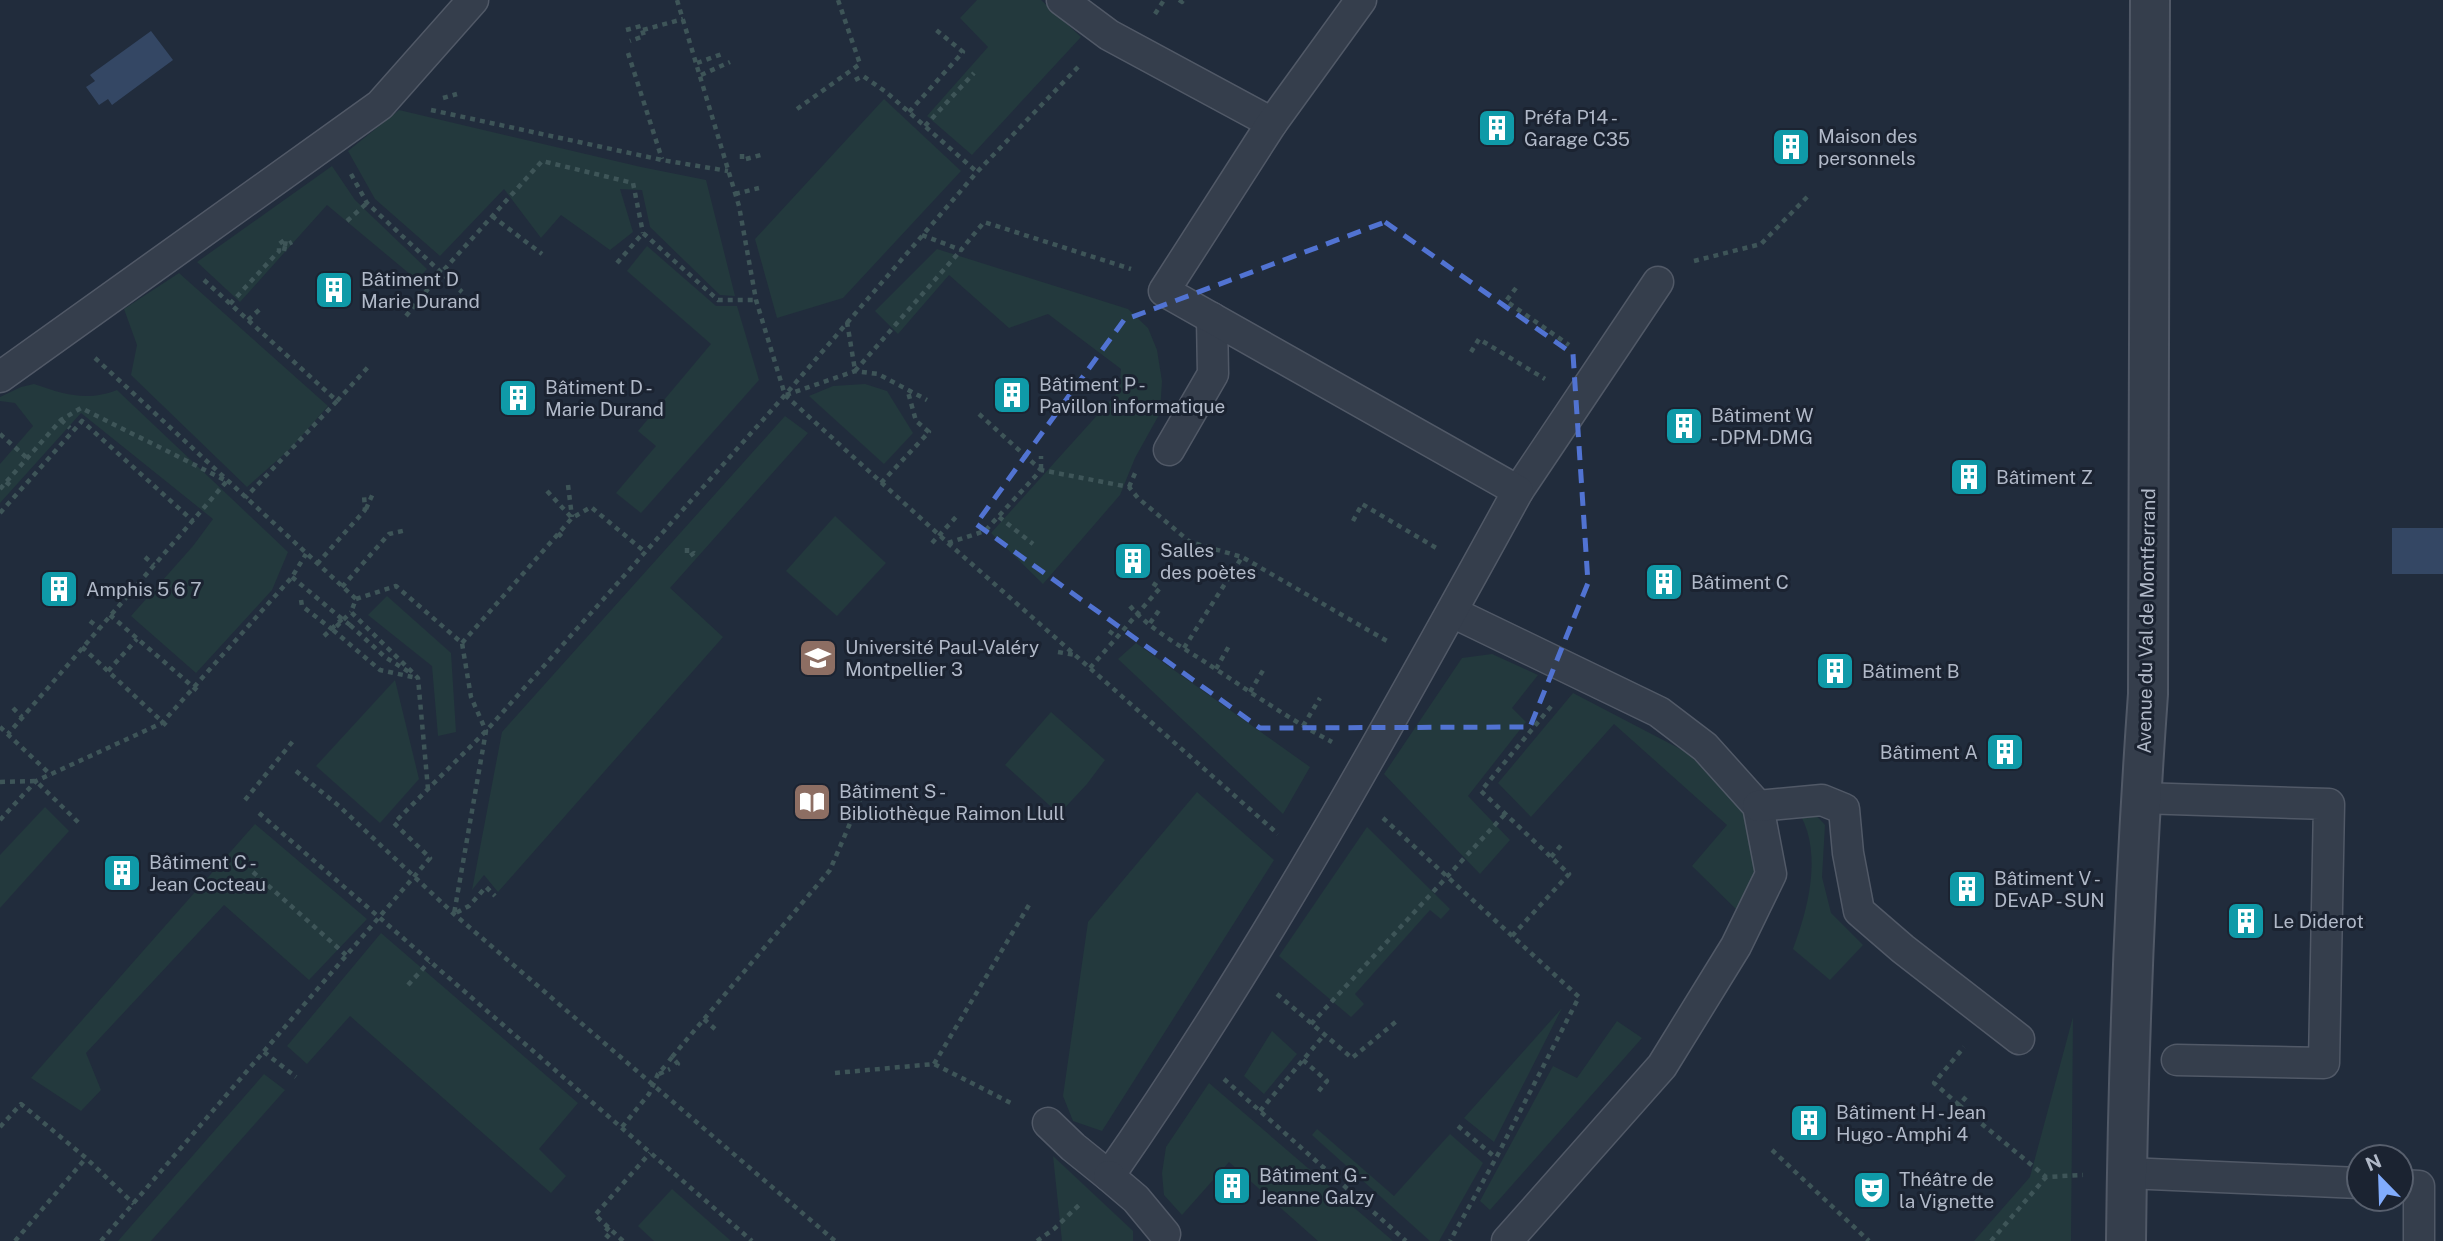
<svg xmlns="http://www.w3.org/2000/svg" width="2443" height="1241" font-family="'Public Sans',sans-serif">
<style>
.green{fill:#23393d}
.water{fill:#344764}
.lines{fill:none;stroke-linecap:round;stroke-linejoin:round}
.lane-casing{stroke:#515967;stroke-width:33}
.street-casing{stroke:#515967;stroke-width:42}
.path{stroke:#3e5558;stroke-width:4.5;stroke-dasharray:5 5;stroke-linecap:butt}
.lane{stroke:#353e4c;stroke-width:30}
.street{stroke:#353e4c;stroke-width:38}
.path-bridge{stroke:#3e5558;stroke-width:4.5;stroke-dasharray:5 5;stroke-linecap:butt}
.marked{fill:none;stroke:#5173d2;stroke-width:5;stroke-dasharray:14 9;stroke-linejoin:round}
.labels{text-anchor:middle;dominant-baseline:central;stroke-width:6;stroke-linejoin:round;paint-order:stroke}
.poi-label{font-size:19px;fill:#b1b9c8;stroke:#1b2331;text-anchor:start}
.street-label{font-size:19px;fill:#b1b9c8;stroke:#1b2331}
</style>
<rect width="100%" height="100%" fill="#212c3c"/>
<g class="green">
<polygon points="977,0 1041,0 1081,37 972,155 927,116 988,47 960,18"/>
<polygon points="884,99 961,171 843,298 777,318 755,239"/>
<polygon points="399,110 641,167 706,180 735,296 720,295 650,227 642,190 620,189 633,232 610,250 561,215 541,238 504,189 440,256 375,199 348,151"/>
<polygon points="332,166 355,200 427,269 417,280 327,205 240,302 197,262"/>
<polygon points="647,246 716,306 737,306 759,380 641,513 616,493 656,446 638,431 711,344 627,271"/>
<polygon points="937,249 1128,309 1148,328 1157,350 1162,381 1160,413 1135,458 1120,495 1043,584 991,533 1119,391 1121,369 1048,314 1009,328 949,275 898,334 875,311"/>
<polygon points="179,273 328,406 291,448 247,487 131,375 137,345 124,309"/>
<path d="M34,384C63,394 87,402 117,390L288,552L272,590L196,673L131,616L193,546L213,519L81,413L0,503V464L33,426L15,403L0,401V397L21,387Z"/>
<polygon points="865,384 887,391 913,433 884,464 809,396 833,386"/>
<polygon points="785,416 808,433 670,588 723,637 498,892 484,875 472,890 502,732"/>
<polygon points="835,516 886,563 837,616 786,571"/>
<polygon points="387,596 451,653 456,732 438,736 432,666 368,615"/>
<polygon points="1136,643 1310,767 1283,814 1118,659"/>
<polygon points="1492,654 1538,675 1512,708 1526,722 1468,796 1510,840 1480,874 1384,774 1462,658"/>
<polygon points="395,680 419,779 380,823 316,766"/>
<polygon points="1573,693 1688,753 1748,814 1764,871 1738,911 1692,866 1727,825 1614,724 1531,817 1498,783"/>
<polygon points="1051,712 1105,760 1087,784 1059,814 1005,765"/>
<polygon points="1197,792 1274,860 1102,1131 1073,1121 1063,1096 1088,922"/>
<polygon points="45,807 69,831 0,908 0,855"/>
<path d="M1813,812L1825,825L1822,877L1831,913L1863,945L1830,980L1793,949C1808,909 1822,856 1801,816Z"/>
<polygon points="255,824 367,919 309,980 224,905 86,1053 101,1090 81,1111 31,1078"/>
<polygon points="1367,827 1450,909 1441,919 1430,910 1355,994 1364,1004 1351,1017 1279,956"/>
<polygon points="381,933 578,1103 539,1149 566,1176 551,1193 350,1016 307,1064 287,1046"/>
<polygon points="1562,1008 1494,1142 1464,1118"/>
<polygon points="2073,1017 2071,1241 1974,1241 2030,1177"/>
<polygon points="1617,1021 1642,1038 1490,1210 1480,1201 1553,1066 1577,1078"/>
<polygon points="1272,1031 1297,1054 1264,1094 1244,1076"/>
<polygon points="264,1074 285,1090 151,1241 118,1241"/>
<polygon points="1209,1083 1393,1241 1318,1241 1229,1162 1182,1215 1164,1195 1162,1173 1166,1147"/>
<polygon points="1317,1129 1394,1196 1450,1134 1483,1163 1439,1241 1430,1241 1312,1135"/>
<polygon points="1053,1156 1133,1231 1133,1241 1062,1241"/>
<polygon points="672,1189 731,1241 654,1241 638,1226"/>
</g>
<g class="water">
<polygon points="151,31 173,60 112,105 108,99 99,105 86,87 95,81 90,75"/>
<rect x="2392" y="528" width="51" height="46"/>
</g>
<g class="lines">
<defs>
<g id="lane">
<polyline points="1062,0 1109,35 1272,123"/>
<polyline points="0,377 380,105 473,0"/>
<polyline points="1169,450 1213,374 1212,318"/>
<polyline points="1518,491 1658,282"/>
<polyline points="1452,612 1659,712 1705,747 1758,806 1771,874 1736,946 1662,1066 1507,1241"/>
<polyline points="2140,798 2329,804 2324,1063 2177,1060"/>
<polyline points="1758,806 1822,800 1844,809 1848,853 1859,911 1903,949 2019,1039"/>
<path d="M1048,1123L1073,1147L1109,1176C1261,958 1390,724 1518,491L1164,291L1272,123L1361,0"/>
<polyline points="2127,1173 2359,1183"/>
<polyline points="1109,1176 1136,1199 1165,1234"/>
<polyline points="2401,1185 2419,1186 2419,1241"/>
</g>
<path id="street" d="M2126,1241C2128,1058 2135,876 2148,694L2150,0"/>
</defs>
<use href="#lane" class="lane-casing"/>
<use href="#street" class="street-casing"/>
<g class="path">
<polyline points="677,0 739,206 756,300 785,395 948,543 1278,834"/>
<polyline points="1179,0 1182,2 1183,0"/>
<polyline points="1155,14 1164,0"/>
<polyline points="626,30 641,26 644,36 630,41"/>
<polyline points="643,30 683,19"/>
<polyline points="628,53 662,159"/>
<polyline points="697,63 722,54"/>
<polyline points="701,75 730,62"/>
<polyline points="855,80 863,76 886,92 977,172"/>
<polyline points="443,98 457,94"/>
<polyline points="797,109 860,64 838,0"/>
<polyline points="431,110 662,160 728,171"/>
<polyline points="909,112 963,52 935,29"/>
<polyline points="925,126 974,73"/>
<polyline points="742,154 742,160 761,155"/>
<polyline points="351,174 367,203 462,292"/>
<polyline points="735,194 759,188"/>
<polyline points="492,216 542,254"/>
<polyline points="347,221 367,203"/>
<polyline points="922,235 961,250 984,222 1131,269"/>
<polyline points="284,251 285,246 292,242"/>
<polyline points="1694,261 1761,244 1810,194"/>
<polyline points="617,263 643,233 718,300 756,300"/>
<polyline points="204,280 337,401 245,498"/>
<polyline points="1516,288 1506,301 1569,345"/>
<polyline points="230,304 279,251 279,244 286,239 285,246"/>
<polyline points="406,316 441,273 542,161 633,183 643,233"/>
<polyline points="248,320 260,309"/>
<polyline points="847,322 855,370"/>
<polyline points="1471,352 1479,339 1545,379"/>
<polyline points="95,358 356,599 351,612 418,678 428,789"/>
<polyline points="855,371 961,250"/>
<polyline points="786,395 855,371 878,374 927,400"/>
<polyline points="337,401 369,366"/>
<polyline points="979,414 1041,470"/>
<polyline points="61,420 70,428"/>
<polyline points="0,434 27,458"/>
<polyline points="1041,469 1041,456"/>
<polyline points="6,482 14,488"/>
<polyline points="881,483 929,432 916,421 908,392"/>
<polyline points="568,485 572,517"/>
<polyline points="1129,487 1136,471"/>
<polyline points="0,489 61,420 81,408 227,481 8,734"/>
<polyline points="547,491 572,518"/>
<polyline points="366,509 374,491"/>
<polyline points="0,513 82,421 193,521"/>
<polyline points="999,517 1033,544"/>
<polyline points="1353,521 1362,504 1438,549"/>
<polyline points="558,533 565,540"/>
<polyline points="932,543 956,517"/>
<polyline points="948,543 985,531 1041,470 1129,487 1138,498 1190,542 1242,557"/>
<polyline points="687,548 687,554 690,556 694,553 697,556"/>
<polyline points="145,557 154,565"/>
<polyline points="317,564 365,510 364,495"/>
<polyline points="292,577 342,619"/>
<polyline points="342,587 389,534 407,530"/>
<polyline points="356,599 396,586 462,643 471,697 486,731 454,914 469,906 486,887 495,896"/>
<polyline points="301,600 302,606 333,630 351,612"/>
<path d="M1130,606C1149,629 1184,648 1208,664C1249,691 1289,719 1332,742"/>
<polyline points="110,615 199,692"/>
<polyline points="90,621 99,628"/>
<polyline points="1150,623 1160,609"/>
<polyline points="350,625 385,657 409,672"/>
<polyline points="333,630 380,670 417,678"/>
<polyline points="1109,631 1117,637"/>
<polyline points="462,643 572,518 591,507 645,552"/>
<polyline points="82,647 168,727"/>
<polyline points="1184,648 1242,557 1387,641"/>
<polyline points="1058,652 1075,655"/>
<polyline points="1090,668 1160,588 1151,582"/>
<polyline points="1216,669 1229,646"/>
<polyline points="108,671 137,639"/>
<polyline points="1250,692 1265,667"/>
<polyline points="13,708 22,717"/>
<polyline points="1303,726 1320,698"/>
<polyline points="0,727 51,775"/>
<polyline points="296,771 339,806 454,914 835,1241"/>
<polyline points="0,782 36,781 81,825"/>
<polyline points="245,800 293,741"/>
<polyline points="259,813 752,1241"/>
<polyline points="1383,818 1579,997 1496,1158 1450,1241"/>
<polyline points="0,820 36,781 162,723 292,577 306,554"/>
<polyline points="1551,857 1563,843"/>
<polyline points="253,872 346,955"/>
<polyline points="1512,936 1569,874 1481,791 1553,704"/>
<polyline points="408,985 429,962"/>
<polyline points="1277,994 1352,1058 1398,1020"/>
<polyline points="704,1019 715,1029"/>
<polyline points="1311,1024 1505,814"/>
<polyline points="264,1052 296,1077"/>
<polyline points="672,1057 830,870 863,793"/>
<polyline points="1303,1060 1327,1081 1317,1093"/>
<polyline points="669,1061 672,1057 678,1064 675,1067"/>
<polyline points="934,1064 1029,905"/>
<polyline points="835,1073 934,1064 1013,1104"/>
<polyline points="659,1074 670,1069"/>
<polyline points="1224,1079 1406,1241"/>
<polyline points="1966,1097 1959,1105 2046,1177 2083,1175"/>
<polyline points="1959,1105 1934,1083 1964,1047"/>
<polyline points="1260,1111 1324,1035"/>
<polyline points="1458,1126 1496,1158"/>
<polyline points="0,1127 21,1104 86,1158 134,1204"/>
<polyline points="622,1127 649,1094 658,1074 666,1065"/>
<polyline points="1772,1150 1869,1241"/>
<polyline points="609,1227 604,1233 613,1241"/>
<polyline points="15,1241 86,1158"/>
<polyline points="101,1241 430,858 394,823 486,731 785,395 977,172 1080,65"/>
<polyline points="623,1241 595,1215 650,1153"/>
<polyline points="1037,1241 1054,1229 1079,1205"/>
<polyline points="1991,1241 2046,1177"/>
</g>
<use href="#lane" class="lane"/>
<use href="#street" class="street"/>
<polyline class="path-bridge" points="324,636 342,619 350,625"/>
</g>
<path class="marked" d="M1385,222L1573,354L1588,583L1530,727L1260,728L976,524L1124,320Z"/>
<defs>
<symbol id="building-square" viewBox="-11 -11 22 22"><rect x="-9" y="-9" width="18" height="18" rx="4" fill="#0f9aa8" stroke="#1b2331"/><path d="M-4-6H4V6H1V3H-1V6H-4ZM-2.5-4.3h1.7v1.8h-1.7ZM.8-4.3h1.7v1.8H.8ZM-2.5-1h1.7V.8h-1.7ZM.8-1h1.7V.8H.8Z" fill="#fff"/></symbol>
<symbol id="university-square" viewBox="-11 -11 22 22"><rect x="-9" y="-9" width="18" height="18" rx="4" fill="#8d6e63" stroke="#1b2331"/><path d="M0-5L7-2L0 1L-7-2ZM-4 1L0 2.5L4 1V4Q0 6-4 4Z" fill="#fff"/></symbol>
<symbol id="library-square" viewBox="-11 -11 22 22"><rect x="-9" y="-9" width="18" height="18" rx="4" fill="#8d6e63" stroke="#1b2331"/><path d="M-6-4Q-3-5.5-.7-3.5V5Q-3 3-6 4ZM6-4Q3-5.5 .7-3.5V5Q3 3 6 4Z" fill="#fff"/></symbol>
<symbol id="theatre-square" viewBox="-11 -11 22 22"><rect x="-9" y="-9" width="18" height="18" rx="4" fill="#0f9aa8" stroke="#1b2331"/><path d="M-5-5.5Q0-4 5-5.5V0Q5 5 0 6Q-5 5-5 0ZM-3.3-2.5H-1v1.5H-3.3ZM1-2.5H3.3v1.5H1ZM-2.8 1Q0 5.5 2.8 1Z" fill="#fff"/></symbol>
</defs>
<g fill-rule="evenodd">
<use href="#building-square" x="1475" y="106" width="44" height="44"/>
<use href="#building-square" x="1769" y="125" width="44" height="44"/>
<use href="#building-square" x="312" y="268" width="44" height="44"/>
<use href="#building-square" x="990" y="373" width="44" height="44"/>
<use href="#building-square" x="496" y="376" width="44" height="44"/>
<use href="#building-square" x="1662" y="404" width="44" height="44"/>
<use href="#building-square" x="1947" y="455" width="44" height="44"/>
<use href="#building-square" x="1111" y="539" width="44" height="44"/>
<use href="#building-square" x="1642" y="560" width="44" height="44"/>
<use href="#building-square" x="37" y="567" width="44" height="44"/>
<use href="#university-square" x="796" y="636" width="44" height="44"/>
<use href="#building-square" x="1813" y="649" width="44" height="44"/>
<use href="#building-square" x="1983" y="730" width="44" height="44"/>
<use href="#library-square" x="790" y="780" width="44" height="44"/>
<use href="#building-square" x="100" y="851" width="44" height="44"/>
<use href="#building-square" x="1945" y="867" width="44" height="44"/>
<use href="#building-square" x="2224" y="899" width="44" height="44"/>
<use href="#building-square" x="1787" y="1101" width="44" height="44"/>
<use href="#building-square" x="1210" y="1164" width="44" height="44"/>
<use href="#theatre-square" x="1850" y="1168" width="44" height="44"/>
</g>
<g class="labels">
<g class="poi-label">
<text x="1524" y="117">Préfa P14 -<tspan x="1524" dy="22">Garage C35</tspan></text>
<text x="1818" y="136">Maison des<tspan x="1818" dy="22">personnels</tspan></text>
<text x="361" y="279">Bâtiment D<tspan x="361" dy="22">Marie Durand</tspan></text>
<text x="1039" y="384">Bâtiment P -<tspan x="1039" dy="22">Pavillon informatique</tspan></text>
<text x="545" y="387">Bâtiment D -<tspan x="545" dy="22">Marie Durand</tspan></text>
<text x="1711" y="415">Bâtiment W<tspan x="1711" dy="22">- DPM-DMG</tspan></text>
<text x="1996" y="477">Bâtiment Z</text>
<text x="1160" y="550">Salles<tspan x="1160" dy="22">des poètes</tspan></text>
<text x="1691" y="582">Bâtiment C</text>
<text x="86" y="589">Amphis 5 6 7</text>
<text x="845" y="647">Université Paul-Valéry<tspan x="845" dy="22">Montpellier 3</tspan></text>
<text x="1862" y="671">Bâtiment B</text>
<text x="1978" y="752" text-anchor="end">Bâtiment A</text>
<text x="839" y="791">Bâtiment S -<tspan x="839" dy="22">Bibliothèque Raimon Llull</tspan></text>
<text x="149" y="862">Bâtiment C -<tspan x="149" dy="22">Jean Cocteau</tspan></text>
<text x="1994" y="878">Bâtiment V -<tspan x="1994" dy="22">DEvAP - SUN</tspan></text>
<text x="2273" y="921">Le Diderot</text>
<text x="1836" y="1112">Bâtiment H - Jean<tspan x="1836" dy="22">Hugo - Amphi 4</tspan></text>
<text x="1259" y="1175">Bâtiment G -<tspan x="1259" dy="22">Jeanne Galzy</tspan></text>
<text x="1899" y="1179">Théâtre de<tspan x="1899" dy="22">la Vignette</tspan></text>
</g>
<g class="street-label">
<text transform="translate(2146 621) rotate(-89)">Avenue du Val de Montferrand</text>
</g>
</g>
<g transform="translate(2380 1178) rotate(337)"><circle r="33" fill="#1b2331" stroke="#575f6d" stroke-width="2"/>
<path d="M0-5L12 26L0 18L-12 26Z" fill="#81acfd"/>
<text y="-10" font-size="19" font-weight="bold" text-anchor="middle" fill="#b1b9c8">N</text>
</g>
</svg>
